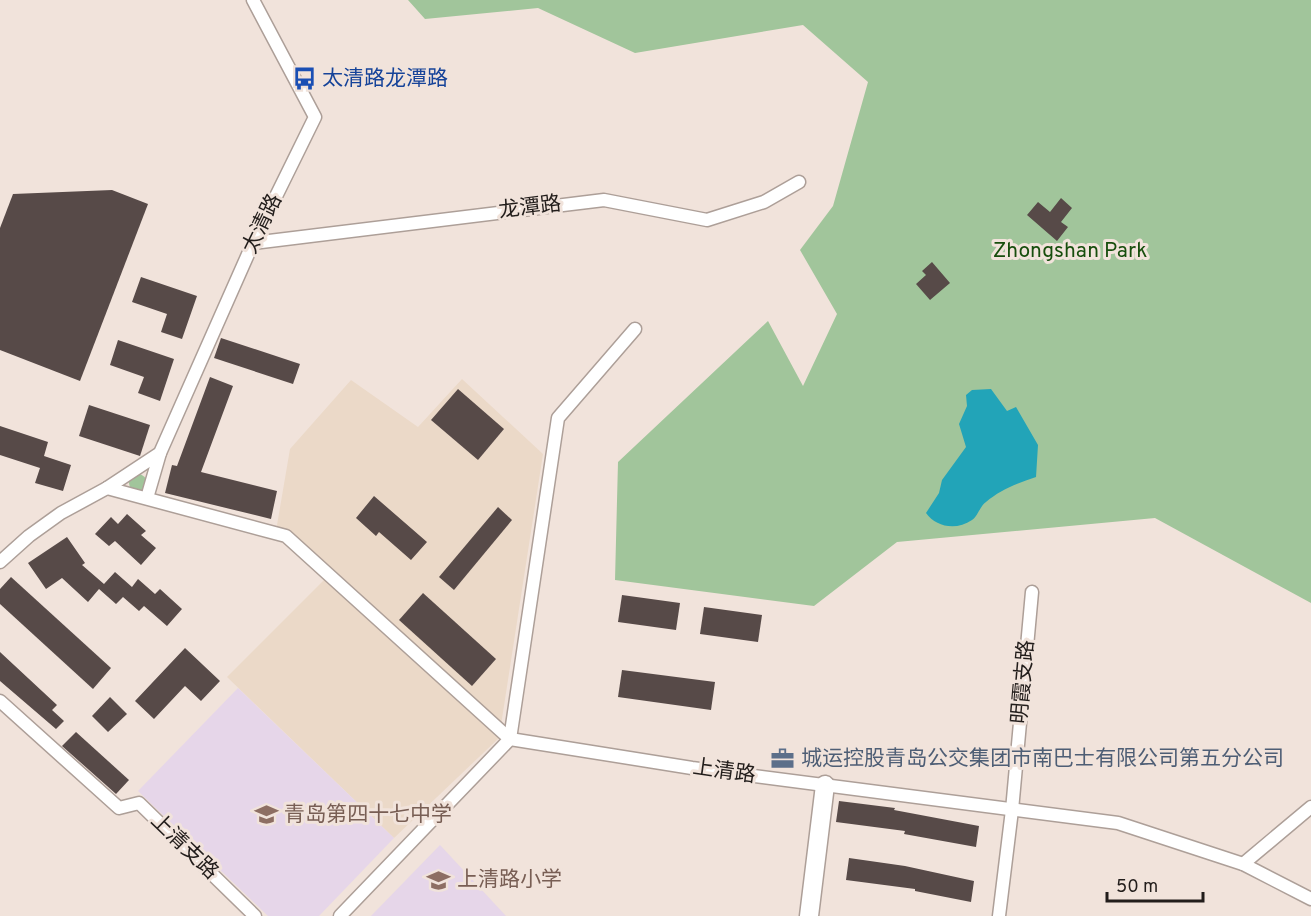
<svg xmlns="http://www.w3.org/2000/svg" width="1311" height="916" font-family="Overpass,'Noto Sans SC',sans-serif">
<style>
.commercial{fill:#ebd9c8}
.education{fill:#e6d6e9}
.green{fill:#a1c59b}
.water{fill:#22a4b8}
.building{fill:#574a48}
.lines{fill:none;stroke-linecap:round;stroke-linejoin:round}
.street-casing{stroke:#ad9f98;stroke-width:15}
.secondary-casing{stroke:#ad9f98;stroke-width:21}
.street{stroke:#fff;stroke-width:12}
.secondary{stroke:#fff;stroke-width:18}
.labels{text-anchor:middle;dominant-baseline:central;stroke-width:6;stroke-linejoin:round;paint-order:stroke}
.transit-label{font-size:21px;fill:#164399;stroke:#f1e3db;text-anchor:start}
.street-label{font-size:21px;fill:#221d1b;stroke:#f1e3db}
.park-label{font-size:21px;fill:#174e0d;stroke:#f1e3db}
.service-label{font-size:21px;fill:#4e5e75;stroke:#f1e3db;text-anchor:start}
.education-label{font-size:21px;fill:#785e54;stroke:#f1e3db;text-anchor:start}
</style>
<rect width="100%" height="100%" fill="#f1e3db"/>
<polygon class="commercial" points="462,379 543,454 499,738 394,838 227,677 327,577 276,531 290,449 351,380 418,427"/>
<g class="education">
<polygon points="238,688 394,838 319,916 268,916 138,791"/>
<polygon points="440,845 506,916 371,916"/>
</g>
<g class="green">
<polygon points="408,0 1311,0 1311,603 1155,518 897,542 814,606 615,580 618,462 768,321 803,386 837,314 800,250 833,206 868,82 803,25 635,53 538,8 425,19"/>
<circle cx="138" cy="483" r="9"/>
</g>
<path class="water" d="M991,389L1007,411L1016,407L1038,445L1036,477C1018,483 1000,490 986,502C980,506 978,516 972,520C956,531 936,527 926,513L939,493L942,480L966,447L959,424L967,406L966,395L972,390Z"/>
<g class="building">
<polygon points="112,190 148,204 80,381 0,350 0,228 13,194"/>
<polygon points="1061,198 1072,208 1061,222 1068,227 1057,241 1027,215 1038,202 1050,212"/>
<polygon points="932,262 950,283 930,300 916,284 926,275 922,271"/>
<polygon points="141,277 197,296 182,339 161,332 167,314 132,302"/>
<polygon points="221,338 300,364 293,384 214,358"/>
<polygon points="118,340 174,359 160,401 138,393 144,377 110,365"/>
<polygon points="210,377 233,386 201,472 277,491 271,519 165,493 172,465 177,466"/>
<polygon points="458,389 504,429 478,460 431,420"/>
<polygon points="89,405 150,425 140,456 79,436"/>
<polygon points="0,426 48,442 44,456 71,465 63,491 35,483 40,468 0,455"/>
<polygon points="374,496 427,542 411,560 379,532 376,536 356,518"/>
<polygon points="498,507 512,520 454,590 439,577"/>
<polygon points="127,514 146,531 141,535 156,548 141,565 115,541 109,546 95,534 111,517 118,524"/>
<polygon points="67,537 85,563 82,565 104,584 115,572 132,587 138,579 155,594 160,589 182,609 167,626 144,606 139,611 123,597 116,604 99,589 88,602 62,578 46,589 28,563"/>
<polygon points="11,577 111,668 93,689 0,604 0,589"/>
<polygon points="423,593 496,659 472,686 399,620"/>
<polygon points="622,595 680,603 676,630 618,622"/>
<polygon points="704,607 762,615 758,642 700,634"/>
<polygon points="185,648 220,681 201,701 185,686 154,719 135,701"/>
<polygon points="0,652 57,705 52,710 64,721 56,729 0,681"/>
<polygon points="622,670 715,682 711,710 618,697"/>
<polygon points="110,697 127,714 108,732 92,716"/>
<polygon points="76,732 129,780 116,794 62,746"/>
<polygon points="839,801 895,808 894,810 979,826 976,847 904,834 905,831 836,822"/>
<polygon points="849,858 905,866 974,881 971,902 915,891 915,889 846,880"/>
</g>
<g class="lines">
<defs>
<g id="street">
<polyline points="253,243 604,200 707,220 764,202 799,182"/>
<polyline points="107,488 286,536 510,739"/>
<polyline points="147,498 160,453"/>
<polyline points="0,562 29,536 61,513 107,488 160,453 253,243 315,117 253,0"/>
<polyline points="0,701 119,808 139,803 255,916"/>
<polyline points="510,739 558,418 635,329"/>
<polyline points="1243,864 1311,807"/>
<polyline points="340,916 510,739 692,768 1118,823 1243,864 1311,899"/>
<polyline points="999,916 1012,810 1032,592"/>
</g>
<polyline id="secondary" points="809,916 825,785"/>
</defs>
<use href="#street" class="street-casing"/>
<use href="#secondary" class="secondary-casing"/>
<use href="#street" class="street"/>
<use href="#secondary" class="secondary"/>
</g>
<defs>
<symbol id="bus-bare" viewBox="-9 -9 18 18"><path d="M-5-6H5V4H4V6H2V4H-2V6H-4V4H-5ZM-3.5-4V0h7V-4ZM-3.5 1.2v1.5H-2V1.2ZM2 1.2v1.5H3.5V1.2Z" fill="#1a4fb4" stroke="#f1e3db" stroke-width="2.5" paint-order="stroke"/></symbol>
<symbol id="office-bare" viewBox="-9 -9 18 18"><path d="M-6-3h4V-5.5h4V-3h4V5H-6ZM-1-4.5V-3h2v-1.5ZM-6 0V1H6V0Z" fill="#5c6f8a" stroke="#f1e3db" stroke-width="2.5" paint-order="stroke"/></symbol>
<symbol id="school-bare" viewBox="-9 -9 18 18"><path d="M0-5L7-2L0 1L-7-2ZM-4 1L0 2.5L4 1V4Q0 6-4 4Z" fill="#8d6e63" stroke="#f1e3db" stroke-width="2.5" paint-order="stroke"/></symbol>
</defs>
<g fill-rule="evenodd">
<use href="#bus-bare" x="288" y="62" width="33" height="33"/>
<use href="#office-bare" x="766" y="742" width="33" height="33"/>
<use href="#school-bare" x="250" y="798" width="33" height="33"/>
<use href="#school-bare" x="422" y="864" width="33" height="33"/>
</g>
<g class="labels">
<g class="transit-label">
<text x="322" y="79">太清路龙潭路</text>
</g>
<g class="street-label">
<text transform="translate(530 208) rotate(-7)">龙潭路</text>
<text transform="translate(263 224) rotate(-64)">太清路</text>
<text transform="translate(1024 682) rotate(-85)">明霞支路</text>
<text transform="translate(724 772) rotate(8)">上清路</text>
<text transform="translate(184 847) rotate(44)">上清支路</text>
</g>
<g class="park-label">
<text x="1070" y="251">Zhongshan Park</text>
</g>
<g class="service-label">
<text x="801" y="759">城运控股青岛公交集团市南巴士有限公司第五分公司</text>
</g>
<g class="education-label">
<text x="284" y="815">青岛第四十七中学</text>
<text x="457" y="880">上清路小学</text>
</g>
</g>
<path d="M1107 892v9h96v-9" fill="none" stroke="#221d1b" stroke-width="3"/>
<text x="1116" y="892" font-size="18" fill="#221d1b" stroke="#f1e3db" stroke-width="4.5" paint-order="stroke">50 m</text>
</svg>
